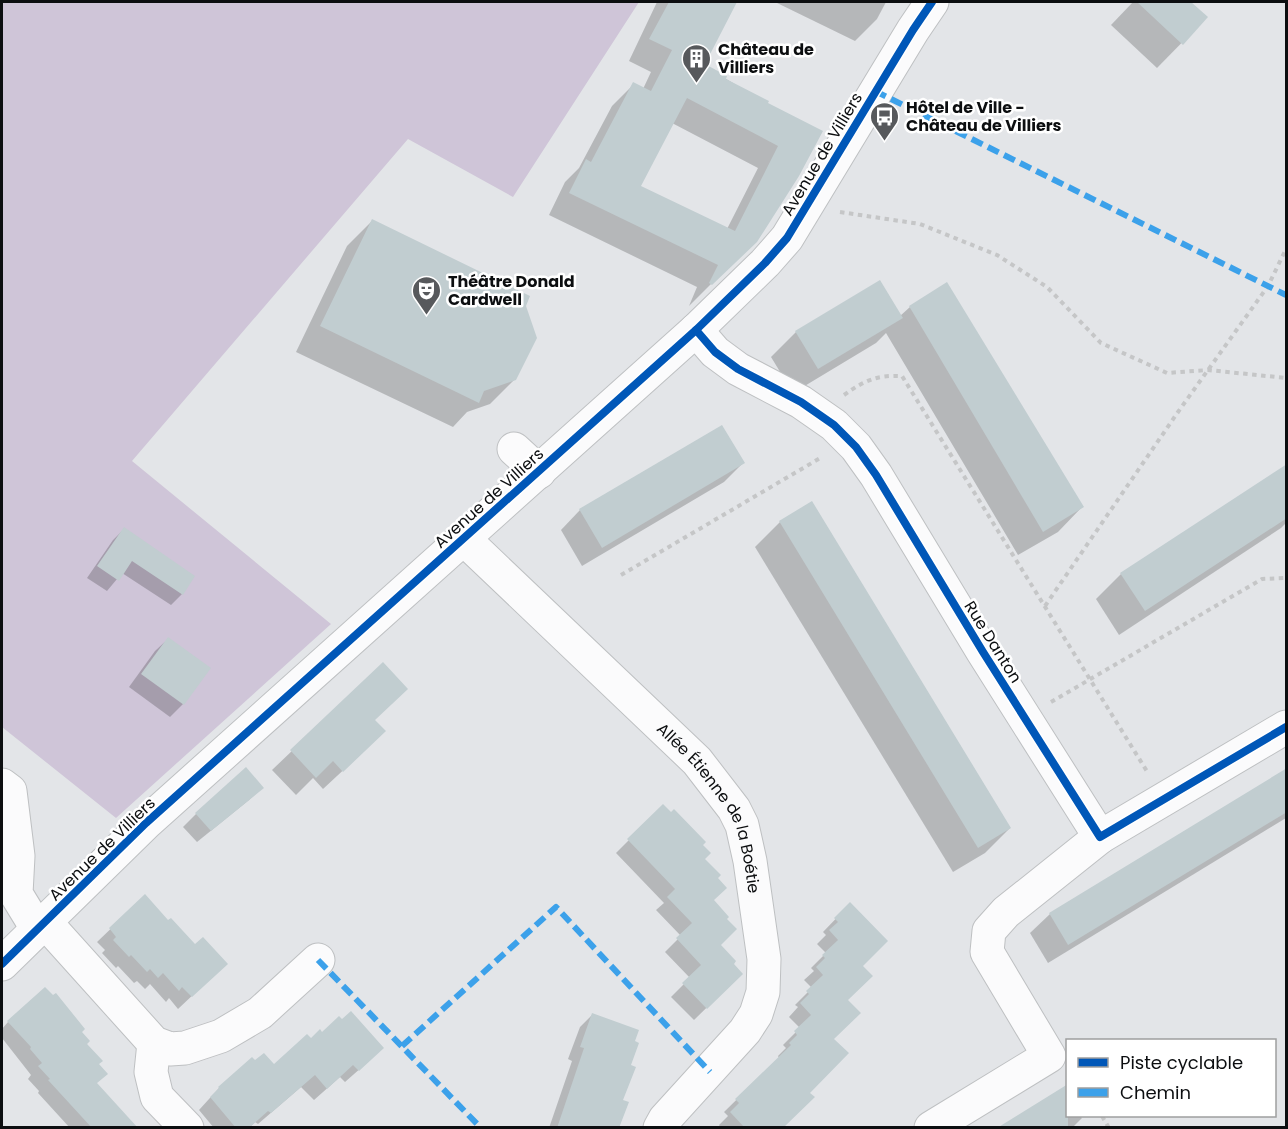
<svg xmlns="http://www.w3.org/2000/svg" width="1288" height="1129" font-family="Poppins,sans-serif">
<style>
.green{fill:#cfc5d8}
.shadow{fill:#0003;fill-rule:evenodd}
.building{fill:#c1cdd0;fill-rule:evenodd}
.lines{fill:none;stroke-linecap:round;stroke-linejoin:round}
.minor-casing{stroke:#bec0c2;stroke-width:35}
.path{stroke:#c5c6c7;stroke-width:4;stroke-dasharray:4.5 4.5;stroke-linecap:butt}
.minor{stroke:#fbfbfc;stroke-width:33}
.quiet{stroke:#3ca1ea;stroke-width:6;stroke-dasharray:12 6;stroke-linecap:butt}
.cycleway-casing{stroke:#fff;stroke-width:11}
.cycleway{stroke:#0057b8;stroke-width:8}
.labels{text-anchor:middle;dominant-baseline:central;stroke-width:5;stroke-linejoin:round;paint-order:stroke}
.poi-label{font-size:16px;font-weight:bold;fill:#0c0e10;stroke:#fff;text-anchor:start}
.street-label{font-size:16px;fill:#0c0e10;stroke:#fff}
</style>
<rect width="100%" height="100%" fill="#e3e5e8"/>
<polygon class="green" points="2,2 639,2 513,197 408,139 132,461 331,624 116,818 2,727"/>
<g class="shadow">
<path d="M657,2H735L703,65L766,103L820,131L755,240L689,306L697,287L549,215L565,182L579,168L612,106L634,84L643,89L651,72L629,61ZM672,123L758,168L727,229L639,187Z"/>
<polygon points="775,2 886,2 877,19 855,41"/>
<polygon points="1133,2 1189,2 1206,18 1157,68 1111,25"/>
<polygon points="372,221 524,306 515,379 490,404 467,412 453,427 296,352 347,246"/>
<polygon points="910,307 1082,507 1058,532 1018,555 886,333 876,343 793,393 771,357 796,332 900,316"/>
<polygon points="721,427 743,463 724,482 582,566 561,530 580,510"/>
<polygon points="1286,473 1286,523 1281,528 1119,635 1096,599 1121,574"/>
<polygon points="811,503 1010,828 985,853 953,872 755,547 780,522"/>
<polygon points="124,529 182,594 171,605 122,573 107,591 87,578 113,540"/>
<polygon points="168,639 209,669 183,704 170,717 129,687 155,651"/>
<polygon points="383,664 374,721 365,750 323,789 313,778 296,795 272,770"/>
<polygon points="1286,770 1286,818 1048,963 1030,933 1050,914"/>
<polygon points="262,788 249,800 197,842 183,827 196,814"/>
<polygon points="663,806 701,845 703,859 716,878 712,901 719,945 741,974 694,1020 671,997 690,978 665,952 681,936 656,910 664,903 616,853"/>
<polygon points="145,896 213,976 178,1009 169,998 166,1002 150,984 145,989 137,981 134,983 118,966 116,968 102,953 105,950 97,942"/>
<polygon points="850,904 861,966 846,1000 833,1039 808,1093 782,1128 721,1128 719,1125 728,1116 724,1112 779,1058 778,1056 786,1048 783,1045 800,1028 789,1017 798,1007 795,1005 812,988 804,980 814,971 811,968 826,953 817,944 826,935 823,932"/>
<polygon points="592,1015 629,1066 615,1128 549,1128 572,1061 568,1059 580,1027"/>
<polygon points="8,1022 80,1032 98,1064 96,1084 136,1128 70,1128 38,1093 39,1091 28,1079 31,1075 2,1038 2,1029"/>
<polygon points="310,1040 370,1060 345,1082 340,1077 314,1100 301,1087 258,1124 255,1122 249,1128 214,1128 199,1110 219,1088 274,1067"/>
<polygon points="1068,1116 1080,1116 1082,1118 1072,1128 999,1128"/>
</g>
<g class="building">
<path d="M669,2H737L705,64L727,76L726,79L769,101L768,103L823,131L799,176L757,242L712,285L709,283L718,265L569,193L586,159L591,162L633,82L651,91L672,50L649,39ZM687,98L778,146L735,231L641,186Z"/>
<polygon points="1137,2 1191,2 1208,17 1183,45"/>
<polygon points="372,219 530,296 526,306 537,338 516,380 484,391 479,403 320,326"/>
<polygon points="880,280 903,318 818,369 795,331"/>
<polygon points="947,282 1084,507 1043,532 909,306"/>
<polygon points="722,425 745,463 602,548 579,509"/>
<polygon points="1287,464 1287,518 1145,611 1120,573"/>
<polygon points="812,501 1011,828 978,848 779,521"/>
<polygon points="124,527 195,576 183,595 132,561 119,581 97,566"/>
<polygon points="168,637 211,668 184,705 141,674"/>
<polygon points="383,662 408,689 375,720 386,731 343,772 333,761 316,778 290,750"/>
<polygon points="246,767 264,788 211,831 195,813"/>
<polygon points="1287,768 1287,812 1068,945 1049,913"/>
<polygon points="663,804 671,812 674,809 706,842 703,845 711,853 705,859 721,875 718,878 727,888 714,900 729,917 727,919 737,929 721,945 736,961 734,964 743,974 707,1009 682,983 701,965 676,938 692,923 667,897 675,889 627,839"/>
<polygon points="145,894 168,920 171,918 195,944 203,937 228,964 192,997 182,987 179,991 163,973 158,978 150,969 147,972 131,955 129,957 113,940 116,937 109,928"/>
<polygon points="850,902 888,941 863,966 873,976 848,1000 861,1013 834,1039 849,1053 810,1093 815,1097 783,1128 745,1128 730,1112 739,1103 735,1099 791,1045 789,1043 797,1035 794,1031 811,1015 800,1003 809,994 806,991 823,975 816,967 825,958 822,955 838,940 829,930 838,922 834,918"/>
<polygon points="45,987 53,995 56,993 85,1029 82,1032 90,1041 87,1044 103,1061 99,1064 108,1074 97,1083 138,1128 92,1128 48,1080 50,1079 38,1066 42,1063 30,1049 31,1047 7,1021"/>
<polygon points="351,1011 384,1048 359,1071 353,1065 327,1089 315,1075 271,1113 268,1111 249,1128 236,1128 210,1097 219,1088 218,1087 252,1057 255,1060 264,1053 274,1064 307,1034 311,1038 320,1029 322,1032 339,1016 342,1019"/>
<polygon points="592,1013 639,1030 635,1041 639,1043 631,1065 636,1067 623,1100 629,1102 619,1128 557,1128 584,1048 580,1047"/>
<polygon points="1068,1084 1068,1128 997,1128"/>
</g>
<g class="lines">
<defs>
<g id="minor">
<polyline points="696,330 715,352 738,369 801,402 834,425 856,447 876,475 983,652 1100,837 1286,727"/>
<polyline points="514,449 539,472"/>
<path id="s1" d="M464,539L697,761L734,809L742,825L750,861L764,959L763,992L756,1014L745,1031L665,1119L660,1128"/>
<polyline points="2,785 10,791 18,856 16,894 38,930"/>
<polyline points="46,923 154,1043 170,1049 185,1048 221,1036 260,1013 318,960"/>
<polyline points="2,964 146,823 696,330 765,263 787,238 913,30 932,2"/>
<polyline points="154,1043 151,1072 157,1097 187,1128"/>
<polyline points="931,1128 1049,1056 987,952 989,931 1006,912 1100,837"/>
</g>
</defs>
<use href="#minor" class="minor-casing"/>
<g class="path">
<polyline points="840,212 920,224 997,255 1047,287 1101,343 1167,373 1208,370 1286,378"/>
<path d="M844,395C865,380 877,375 902,376L1148,773"/>
<polyline points="621,575 822,457"/>
<polyline points="1045,606 1178,412 1268,286 1286,249"/>
<polyline points="1051,702 1262,579 1286,578"/>
<polyline points="1102,1116 1109,1128"/>
</g>
<use href="#minor" class="minor"/>
<g class="quiet">
<polyline points="875,91 1286,295"/>
<polyline points="318,960 481,1128"/>
<polyline points="402,1046 556,907 710,1072"/>
</g>
<defs>
<g id="cycleway">
<polyline points="696,330 715,352 738,369 801,402 834,425 856,447 876,475 983,652 1100,837 1286,727"/>
<polyline points="2,964 146,823 696,330 765,263 787,238 913,30 932,2"/>
</g>
</defs>
<use href="#cycleway" class="cycleway-casing"/>
<use href="#cycleway" class="cycleway"/>
</g>
<defs>
<symbol id="building-pin" viewBox="-11 -11 22 30"><path d="M0 17L-7.5 6A9.5 9.5 0 1 1 7.5 6Z" fill="#57595c" stroke="#fff"/><path d="M-4-6H4V6H1V3H-1V6H-4ZM-2.5-4.3h1.7v1.8h-1.7ZM.8-4.3h1.7v1.8H.8ZM-2.5-1h1.7V.8h-1.7ZM.8-1h1.7V.8H.8Z" fill="#fff"/></symbol>
<symbol id="bus-pin" viewBox="-11 -11 22 30"><path d="M0 17L-7.5 6A9.5 9.5 0 1 1 7.5 6Z" fill="#57595c" stroke="#fff"/><path d="M-5-6H5V4H4V6H2V4H-2V6H-4V4H-5ZM-3.5-4V0h7V-4ZM-3.5 1.2v1.5H-2V1.2ZM2 1.2v1.5H3.5V1.2Z" fill="#fff"/></symbol>
<symbol id="theatre-pin" viewBox="-11 -11 22 30"><path d="M0 17L-7.5 6A9.5 9.5 0 1 1 7.5 6Z" fill="#57595c" stroke="#fff"/><path d="M-5-5.5Q0-4 5-5.5V0Q5 5 0 6Q-5 5-5 0ZM-3.3-2.5H-1v1.5H-3.3ZM1-2.5H3.3v1.5H1ZM-2.8 1Q0 5.5 2.8 1Z" fill="#fff"/></symbol>
</defs>
<g fill-rule="evenodd">
<use href="#building-pin" x="680" y="42" width="33" height="45"/>
<use href="#bus-pin" x="868" y="100" width="33" height="45"/>
<use href="#theatre-pin" x="410" y="274" width="33" height="45"/>
</g>
<g class="labels">
<g class="poi-label">
<text x="718" y="49">Château de<tspan x="718" dy="18">Villiers</tspan></text>
<text x="906" y="107">Hôtel de Ville -<tspan x="906" dy="18">Château de Villiers</tspan></text>
<text x="448" y="281">Théâtre Donald<tspan x="448" dy="18">Cardwell</tspan></text>
</g>
<g class="street-label">
<text transform="translate(822 154) rotate(-59)">Avenue de Villiers</text>
<text transform="translate(489 498) rotate(-42)">Avenue de Villiers</text>
<text transform="translate(993 642) rotate(58)">Rue Danton</text>
<text stroke="none"><textPath href="#s1" startOffset="370">Allée Étienne de la Boétie</textPath></text>
<text transform="translate(102 849) rotate(-44)">Avenue de Villiers</text>
</g>
</g>
<rect width="1288" height="1129" fill="none" stroke="#0c0e10" stroke-width="6"/>
<rect x="1066" y="1039" width="210" height="78" fill="#ffffff" stroke="#9e9f9f" stroke-width="1.5"/>
<rect x="1078" y="1058" width="30" height="9" fill="#0057b8" stroke="#9e9f9f" stroke-width="1.5"/>
<text x="1120" y="1069" font-size="18" fill="#0c0e10">Piste cyclable</text>
<rect x="1078" y="1088" width="30" height="9" fill="#3ca1ea" stroke="#9e9f9f" stroke-width="1.5"/>
<text x="1120" y="1099" font-size="18" fill="#0c0e10">Chemin</text>
</svg>
